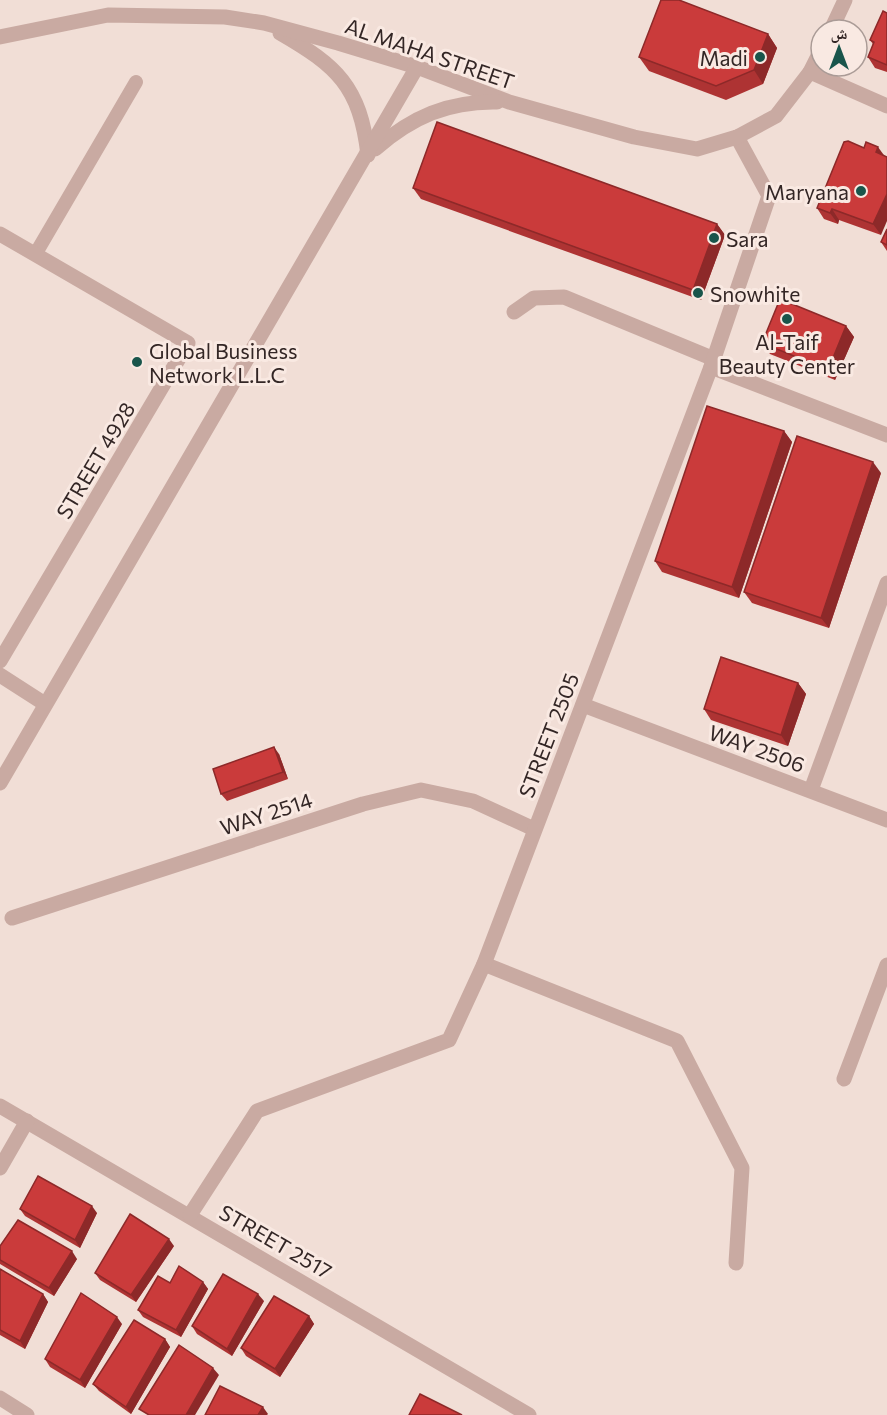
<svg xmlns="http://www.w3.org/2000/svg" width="887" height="1415" font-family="Commissioner,'Noto Naskh Arabic',sans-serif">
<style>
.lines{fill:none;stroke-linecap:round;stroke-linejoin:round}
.service{stroke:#c9aaa2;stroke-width:14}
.minor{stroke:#c9aaa2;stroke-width:15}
.tertiary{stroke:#c9aaa2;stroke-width:15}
.wall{fill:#ae3333}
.shaded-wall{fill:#8d2929}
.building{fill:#ca3b3b;stroke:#8d2929;stroke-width:1.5}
.poi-dot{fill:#19554b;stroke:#f9e9e2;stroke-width:2}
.labels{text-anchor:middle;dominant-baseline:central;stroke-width:6;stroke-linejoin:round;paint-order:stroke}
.street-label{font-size:21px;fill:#332625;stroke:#f9e9e2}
.poi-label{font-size:21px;fill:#332625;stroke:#f9e9e2;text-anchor:start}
</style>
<rect width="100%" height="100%" fill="#f1ded6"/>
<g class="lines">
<polyline class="service" points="36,253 136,82"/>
<g class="minor">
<polyline points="831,30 845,0"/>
<polyline points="810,72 821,50"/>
<polyline points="0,234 188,343 0,661"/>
<polyline points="514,312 534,298 564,297 714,359"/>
<polyline points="711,367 887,435"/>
<polyline points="0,675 45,704"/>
<polyline points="583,705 887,820"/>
<polyline points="811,790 887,583"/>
<polyline points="12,918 363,804 421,790 473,801 534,829"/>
<polyline points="484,964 677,1041 742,1168 736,1263"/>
<polyline points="844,1079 887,965"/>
<polyline points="0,1106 529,1415"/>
<polyline points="0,1168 27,1121"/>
<polyline points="190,1215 257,1111 449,1040 484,964 711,367 769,196 737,137"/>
<polyline points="0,1398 27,1415"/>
</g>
<g class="tertiary">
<path d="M280,33C337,66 360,86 368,155"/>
<polyline points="0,37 108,15 225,17 264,23 338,43 417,67 509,102 634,137 697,149 737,137 776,116 810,72 887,106"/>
<path d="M375,149C412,117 448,101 497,102"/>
<polyline points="0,783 417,67"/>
</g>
</g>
<g class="wall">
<polygon points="887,13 887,72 875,68 868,57 873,44 870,40"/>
<polygon points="768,34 777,48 763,84 726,100 649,71 639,57"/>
<polygon points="864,148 881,235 839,220 838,224 824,219 817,208"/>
<polygon points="413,188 717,224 725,235 701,300 421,199"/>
<polygon points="887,229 887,251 881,242"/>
<polygon points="846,326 854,337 835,380 770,354 762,343"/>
<polygon points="784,431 792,442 739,598 662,572 655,561"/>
<polygon points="881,473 829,628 752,603 744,592"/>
<polygon points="798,683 806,694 788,746 711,720 704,709"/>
<polygon points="279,754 288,779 227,801 221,794"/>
<polygon points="20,1209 97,1213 80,1248 25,1216"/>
<polygon points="0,1246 77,1259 54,1296 0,1264"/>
<polygon points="174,1246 136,1302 100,1280 95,1273"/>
<polygon points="0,1269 43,1294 48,1302 25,1349 0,1335"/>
<polygon points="203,1282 208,1289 181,1337 143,1317 138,1310 170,1283"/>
<polygon points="264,1301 232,1356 197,1334 192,1326"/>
<polygon points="309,1316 314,1324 280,1377 246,1356 241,1348"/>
<polygon points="122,1324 85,1388 50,1367 45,1359"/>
<polygon points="165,1339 170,1347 131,1414 99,1391 93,1384"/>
</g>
<g class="shaded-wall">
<polygon points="768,34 777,48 763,84 754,70"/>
<polygon points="878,147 886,158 876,152"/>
<polygon points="887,194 887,221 881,235 873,224"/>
<polygon points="832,209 839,220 838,224 830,213"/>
<polygon points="717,224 725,235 701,300 693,290"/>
<polygon points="846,326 854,337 835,380 828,370"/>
<polygon points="784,431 792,442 739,598 732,587"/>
<polygon points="873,462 881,473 829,628 821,618"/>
<polygon points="798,683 806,694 788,746 781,735"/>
<polygon points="274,747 279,754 288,779 283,772"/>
<polygon points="92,1206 97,1213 80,1248 75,1240"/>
<polygon points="169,1239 174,1246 136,1302 131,1295"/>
<polygon points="72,1251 77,1259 54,1296 49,1288"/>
<polygon points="203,1282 208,1289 181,1337 176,1330"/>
<polygon points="43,1294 48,1302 25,1349 20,1341"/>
<polygon points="258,1294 264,1301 232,1356 227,1349"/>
<polygon points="309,1316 314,1324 280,1377 275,1369"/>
<polygon points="117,1317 122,1324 85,1388 80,1380"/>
<polygon points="165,1339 170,1347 131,1414 126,1407"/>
<polygon points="213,1368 219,1375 195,1415 186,1415"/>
<polygon points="263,1407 268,1414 267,1415 258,1415"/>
</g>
<g class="building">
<polygon points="661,0 679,0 768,34 754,70 716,86 639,57"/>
<polygon points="883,11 887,13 887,65 868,57 874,42 870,40"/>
<polygon points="437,122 717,224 693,290 413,188"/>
<polygon points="848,141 864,148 866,142 878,147 876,152 887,157 887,194 873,224 832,209 830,213 817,208 844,142"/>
<polygon points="887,229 887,245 881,242"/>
<polygon points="780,299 846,326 828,370 762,343"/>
<polygon points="707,406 784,431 732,587 655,561"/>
<polygon points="797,436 873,462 821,618 744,592"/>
<polygon points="721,657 798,683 781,735 704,709"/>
<polygon points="274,747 283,772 221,794 213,769"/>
<polygon points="38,1176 92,1206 75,1240 20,1209"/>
<polygon points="130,1214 169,1239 131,1295 95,1273"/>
<polygon points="18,1220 72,1251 49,1288 0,1260 0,1246"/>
<polygon points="179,1266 203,1282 176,1330 138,1310 158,1276 170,1283"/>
<polygon points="0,1269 43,1294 20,1341 0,1330"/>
<polygon points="223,1274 258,1294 227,1349 192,1326"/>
<polygon points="81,1293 117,1317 80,1380 45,1359"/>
<polygon points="274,1296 309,1316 275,1369 241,1348"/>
<polygon points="134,1320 165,1339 126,1407 93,1384"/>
<polygon points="179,1345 213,1368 186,1415 149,1415 139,1409"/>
<polygon points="220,1386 263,1407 258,1415 205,1415"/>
<polygon points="420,1394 462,1415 409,1415"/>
</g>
<g class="poi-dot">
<circle cx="760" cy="57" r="6"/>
<circle cx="861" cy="191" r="6"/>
<circle cx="714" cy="238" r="6"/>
<circle cx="698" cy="293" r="6"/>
<circle cx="787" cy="319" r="6"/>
<circle cx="137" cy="362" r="6"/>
</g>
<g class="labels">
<g class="street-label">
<text transform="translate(430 53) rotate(19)">AL MAHA STREET</text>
<text transform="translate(95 460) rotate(-59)">STREET 4928</text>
<text transform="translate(548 735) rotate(-69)">STREET 2505</text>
<text transform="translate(757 748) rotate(20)">WAY 2506</text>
<text transform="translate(266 813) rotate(-18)">WAY 2514</text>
<text transform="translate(276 1241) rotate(30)">STREET 2517</text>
</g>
<g class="poi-label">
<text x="748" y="57" text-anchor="end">Madi</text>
<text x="849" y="191" text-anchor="end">Maryana</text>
<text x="726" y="238">Sara</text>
<text x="710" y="293">Snowhite</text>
<text x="787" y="341" text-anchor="middle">Al-Taif<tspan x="787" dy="24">Beauty Center</tspan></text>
<text x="149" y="350">Global Business<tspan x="149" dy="24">Network L.L.C</tspan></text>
</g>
</g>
<g transform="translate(839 48)"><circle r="28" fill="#f9e9e2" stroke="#aa9b96" stroke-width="1.5"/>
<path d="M0-4.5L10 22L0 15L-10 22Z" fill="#19554b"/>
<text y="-9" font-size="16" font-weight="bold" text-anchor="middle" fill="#332625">ش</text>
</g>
</svg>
